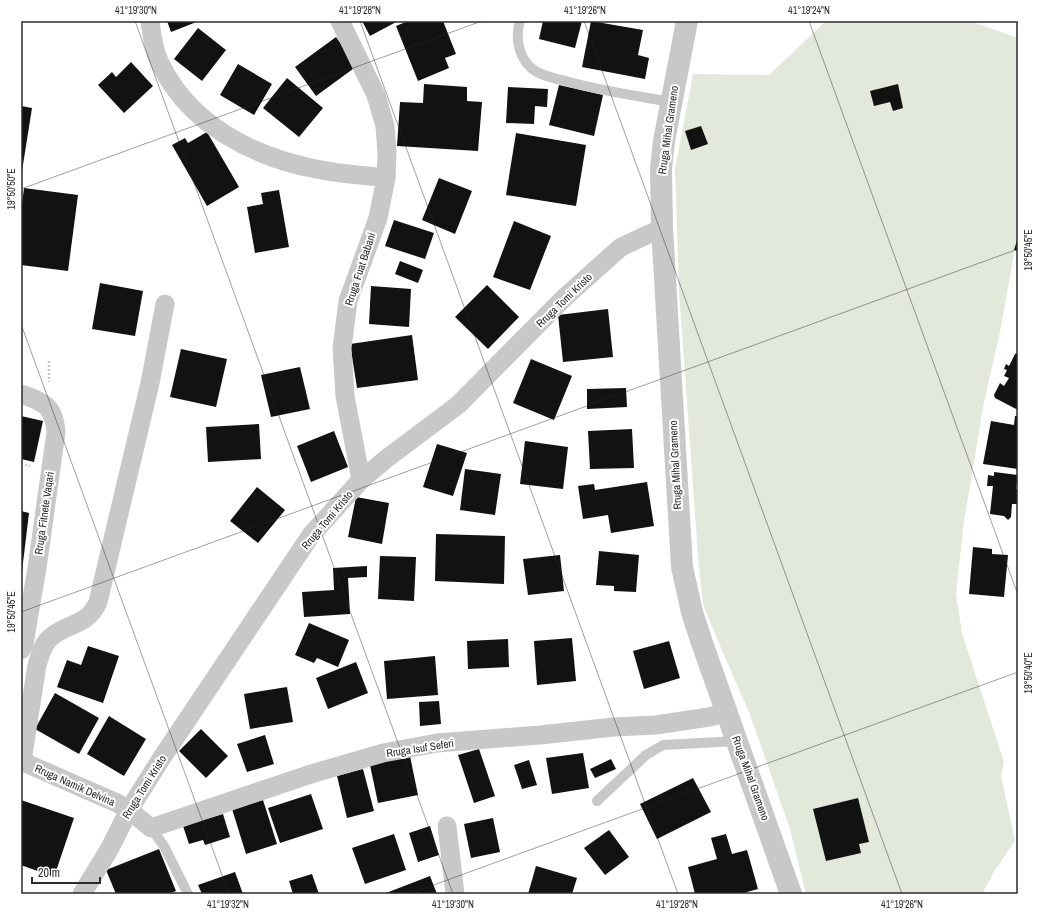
<svg xmlns="http://www.w3.org/2000/svg" width="1039" height="915" font-family="'Archivo Narrow',sans-serif">
<style>
.green{fill:#e2e8da}
.building{fill:#121212}
.lines{fill:none;stroke-linecap:round;stroke-linejoin:round}
.path{stroke:#c8c8c8;stroke-width:2.5;stroke-dasharray:2 2;stroke-linecap:butt}
.service{stroke:#c8c8c8;stroke-width:10}
.minor{stroke:#c8c8c8;stroke-width:19}
.tertiary{stroke:#c8c8c8;stroke-width:22}
.ticks{fill:none;stroke:#2b2b2b;stroke-width:1;stroke-opacity:0.45}
.labels{text-anchor:middle;dominant-baseline:central;stroke-width:4;stroke-linejoin:round;paint-order:stroke}
.street-label{font-size:11px;fill:#2b2b2b;stroke:#fff}
.neatline{fill:none;stroke:#2b2b2b;stroke-width:1.5}
.ticks-label{font-size:10px;text-anchor:middle;fill:#2b2b2b}
</style>
<rect width="100%" height="100%" fill="#fff"/>
<polygon class="green" points="826,21 970,21 1018,38 1018,231 1000,332 984,402 964,521 956,594 962,633 1004,762 1001,776 1015,841 995,870 982,894 806,894 790,829 749,712 718,641 703,604 698,556 679,291 675,169 693,74 769,75"/>
<g class="building">
<polygon points="167,21 199,21 171,32"/>
<polygon points="362,21 398,21 370,36"/>
<polygon points="408,21 443,21 456,54 445,58 449,68 418,81 396,26"/>
<polygon points="543,21 582,21 575,48 539,39"/>
<polygon points="591,21 643,30 638,55 649,58 645,79 582,67"/>
<polygon points="198,28 226,50 202,81 174,59"/>
<polygon points="336,37 357,66 316,96 295,67"/>
<polygon points="131,62 153,86 124,113 98,85 112,72 116,77"/>
<polygon points="238,64 272,84 254,115 220,95"/>
<polygon points="287,78 323,108 299,137 263,108"/>
<polygon points="424,84 467,87 467,101 482,102 478,151 397,146 400,102 423,103"/>
<polygon points="898,84 903,108 893,111 890,102 874,106 870,91"/>
<polygon points="559,85 603,95 594,136 549,125"/>
<polygon points="508,87 548,89 547,107 535,106 534,124 506,123"/>
<polygon points="21,106 32,108 22,171 21,171"/>
<polygon points="701,126 708,144 691,150 685,131"/>
<polygon points="207,132 239,187 207,206 172,145 185,138 188,143"/>
<polygon points="516,133 586,145 576,206 506,195"/>
<polygon points="439,178 472,191 455,234 422,220"/>
<polygon points="24,188 78,195 68,271 21,265 21,211"/>
<polygon points="279,190 289,247 255,253 247,207 263,204 261,193"/>
<polygon points="394,220 434,233 425,259 385,246"/>
<polygon points="514,221 551,236 530,290 493,277"/>
<polygon points="1018,237 1018,251 1014,250"/>
<polygon points="400,261 423,270 418,283 395,274"/>
<polygon points="100,283 143,291 135,336 92,329"/>
<polygon points="487,285 519,317 488,349 455,317"/>
<polygon points="371,286 411,289 409,327 369,324"/>
<polygon points="608,309 613,357 563,362 558,315"/>
<polygon points="412,335 418,380 357,388 350,344"/>
<polygon points="181,349 227,359 216,407 170,397"/>
<polygon points="1017,353 1018,354 1018,410 995,398 994,395 1000,383 1004,386 1009,378 1004,376 1007,370 1004,369 1006,364 1009,366 1015,354"/>
<polygon points="531,359 572,376 554,420 513,403"/>
<polygon points="300,367 310,409 271,417 261,375"/>
<polygon points="626,388 627,407 587,409 587,389"/>
<polygon points="21,416 43,421 34,462 21,459"/>
<polygon points="1015,416 1018,416 1018,469 983,464 991,421 1014,425"/>
<polygon points="259,424 261,459 208,462 206,427"/>
<polygon points="632,429 634,468 590,469 588,431"/>
<polygon points="334,431 348,467 311,482 297,446"/>
<polygon points="525,441 568,447 563,489 520,484"/>
<polygon points="437,444 467,453 453,496 423,487"/>
<polygon points="465,469 501,474 495,515 460,510"/>
<polygon points="994,472 1018,475 1016,489 1018,489 1018,504 1012,504 1011,517 1008,520 1004,516 990,514 993,486 987,486 988,475 994,476"/>
<polygon points="647,482 654,526 611,533 608,515 583,519 578,486 594,484 595,490"/>
<polygon points="257,487 285,510 258,543 230,521"/>
<polygon points="356,497 389,503 382,544 348,537"/>
<polygon points="21,511 29,513 22,571 21,571"/>
<polygon points="436,534 505,536 504,584 435,581"/>
<polygon points="973,547 992,549 992,554 1008,555 1004,597 969,594"/>
<polygon points="599,551 639,555 636,592 614,591 614,586 596,585"/>
<polygon points="560,555 564,591 528,595 523,559"/>
<polygon points="380,556 416,557 414,601 378,599"/>
<polygon points="367,566 367,577 348,578 350,614 304,617 302,592 334,590 333,568"/>
<polygon points="309,623 349,640 338,667 317,658 314,663 295,655"/>
<polygon points="572,638 576,681 537,685 534,641"/>
<polygon points="508,639 509,667 468,669 467,641"/>
<polygon points="669,641 680,678 644,689 633,651"/>
<polygon points="88,646 119,656 103,703 57,687 67,660 81,665"/>
<polygon points="435,656 438,695 387,699 384,661"/>
<polygon points="356,662 368,693 328,709 316,678"/>
<polygon points="287,687 293,722 250,729 244,694"/>
<polygon points="55,693 99,718 79,754 35,729"/>
<polygon points="439,701 441,724 420,726 419,702"/>
<polygon points="109,716 146,739 124,776 87,754"/>
<polygon points="201,729 228,756 206,778 179,751"/>
<polygon points="265,735 274,764 247,772 237,744"/>
<polygon points="479,749 495,796 474,803 458,755"/>
<polygon points="583,753 589,788 552,794 546,758"/>
<polygon points="410,756 418,795 378,803 370,765"/>
<polygon points="611,759 616,769 595,778 590,769"/>
<polygon points="529,760 537,785 522,789 514,765"/>
<polygon points="363,769 374,811 347,818 337,776"/>
<polygon points="693,778 711,812 657,839 640,804"/>
<polygon points="311,794 323,829 280,843 268,808"/>
<polygon points="858,798 869,842 859,844 861,853 826,861 813,809"/>
<polygon points="21,800 74,818 54,877 21,865"/>
<polygon points="263,800 277,844 246,854 232,809"/>
<polygon points="223,814 230,837 205,845 203,840 189,844 183,826"/>
<polygon points="493,818 500,852 471,858 464,824"/>
<polygon points="430,826 439,855 418,862 409,833"/>
<polygon points="609,830 629,857 605,875 584,848"/>
<polygon points="394,834 406,870 365,884 352,848"/>
<polygon points="726,834 732,854 747,850 758,889 740,894 695,894 688,867 717,859 711,838"/>
<polygon points="159,849 176,891 168,894 116,894 106,870"/>
<polygon points="536,866 577,878 572,894 528,894"/>
<polygon points="235,872 243,894 202,894 198,885"/>
<polygon points="312,874 319,894 293,894 289,881"/>
<polygon points="430,876 437,894 386,894 386,893"/>
</g>
<g class="lines">
<g class="path">
<polyline points="49,361 49,382"/>
<polyline points="21,464 30,466"/>
</g>
<g class="service">
<path d="M520,21C514,39 520,63 537,72C546,77 558,79 569,82C603,91 637,96 671,102"/>
<polyline points="597,801 646,755 663,745 738,741"/>
<polyline points="151,828 164,846 188,894"/>
</g>
<g class="minor">
<path d="M150,21C152,36 154,52 161,65C190,125 254,157 316,169C339,174 363,175 386,178"/>
<polyline points="340,21 376,95 385,126 387,153 386,178 378,218 348,301 342,348 345,396 361,480"/>
<path d="M21,394C44,402 54,406 56,432L37,568L24,644L21,650"/>
<polyline points="21,761 117,803 129,810 151,828 311,774 383,753 437,743 540,735 614,727 656,725 709,717 727,712"/>
<path d="M22,761L37,665C40,656 42,645 50,638C67,622 87,627 98,602L150,383L165,304"/>
<polyline points="447,826 455,894"/>
<polyline points="82,894 110,848 129,810 161,759 311,535 361,480 386,459 458,405 564,298 621,247 662,228"/>
</g>
<polyline class="tertiary" points="687,21 664,141 661,169 662,228 682,567 692,612 702,643 791,894"/>
</g>
<path class="ticks" d="M135,21L453,894M360,21L678,894M584,21L902,894M809,21L1018,595M21,189L482,21M21,324L229,894M21,612L1018,249M409,894L1018,672"/>
<g class="labels">
<g class="street-label">
<text transform="translate(668 130) rotate(-82)">Rruga Mihal Grameno</text>
<text transform="translate(360 269) rotate(-72)">Rruga Fuat Babani</text>
<text transform="translate(564 300) rotate(-44)">Rruga Tomi Kristo</text>
<text transform="translate(675 465) rotate(-93)">Rruga Mihal Grameno</text>
<text transform="translate(44 513) rotate(-82)">Rruga Fitnete Vaqari</text>
<text transform="translate(327 520) rotate(-50)">Rruga Tomi Kristo</text>
<text transform="translate(420 748) rotate(-9)">Rruga Isuf Seferi</text>
<text transform="translate(751 778) rotate(70)">Rruga Mihal Grameno</text>
<text transform="translate(75 785) rotate(24)">Rruga Namik Delvina</text>
<text transform="translate(144 787) rotate(-58)">Rruga Tomi Kristo</text>
</g>
</g>
<rect width="1039" height="915" fill="none" stroke="#ffffff" stroke-width="44"/>
<path d="M32 877v6h68v-6" fill="none" stroke="#2b2b2b" stroke-width="2"/>
<text x="38" y="877" font-size="12" fill="#2b2b2b" stroke="#ffffff" stroke-width="3" paint-order="stroke">20 m</text>
<rect x="22" y="22" width="995" height="871" class="neatline"/>
<g class="ticks-label">
<text x="136" y="14">41°19'30"N</text>
<text x="360" y="14">41°19'28"N</text>
<text x="585" y="14">41°19'26"N</text>
<text x="809" y="14">41°19'24"N</text>
<text transform="translate(11 189) rotate(-90)" y="4">19°50'50"E</text>
<text transform="translate(1028 250) rotate(-90)" y="4">19°50'45"E</text>
<text transform="translate(11 612) rotate(-90)" y="4">19°50'45"E</text>
<text transform="translate(1028 673) rotate(-90)" y="4">19°50'40"E</text>
<text x="228" y="908">41°19'32"N</text>
<text x="453" y="908">41°19'30"N</text>
<text x="677" y="908">41°19'28"N</text>
<text x="902" y="908">41°19'26"N</text>
</g>
</svg>
